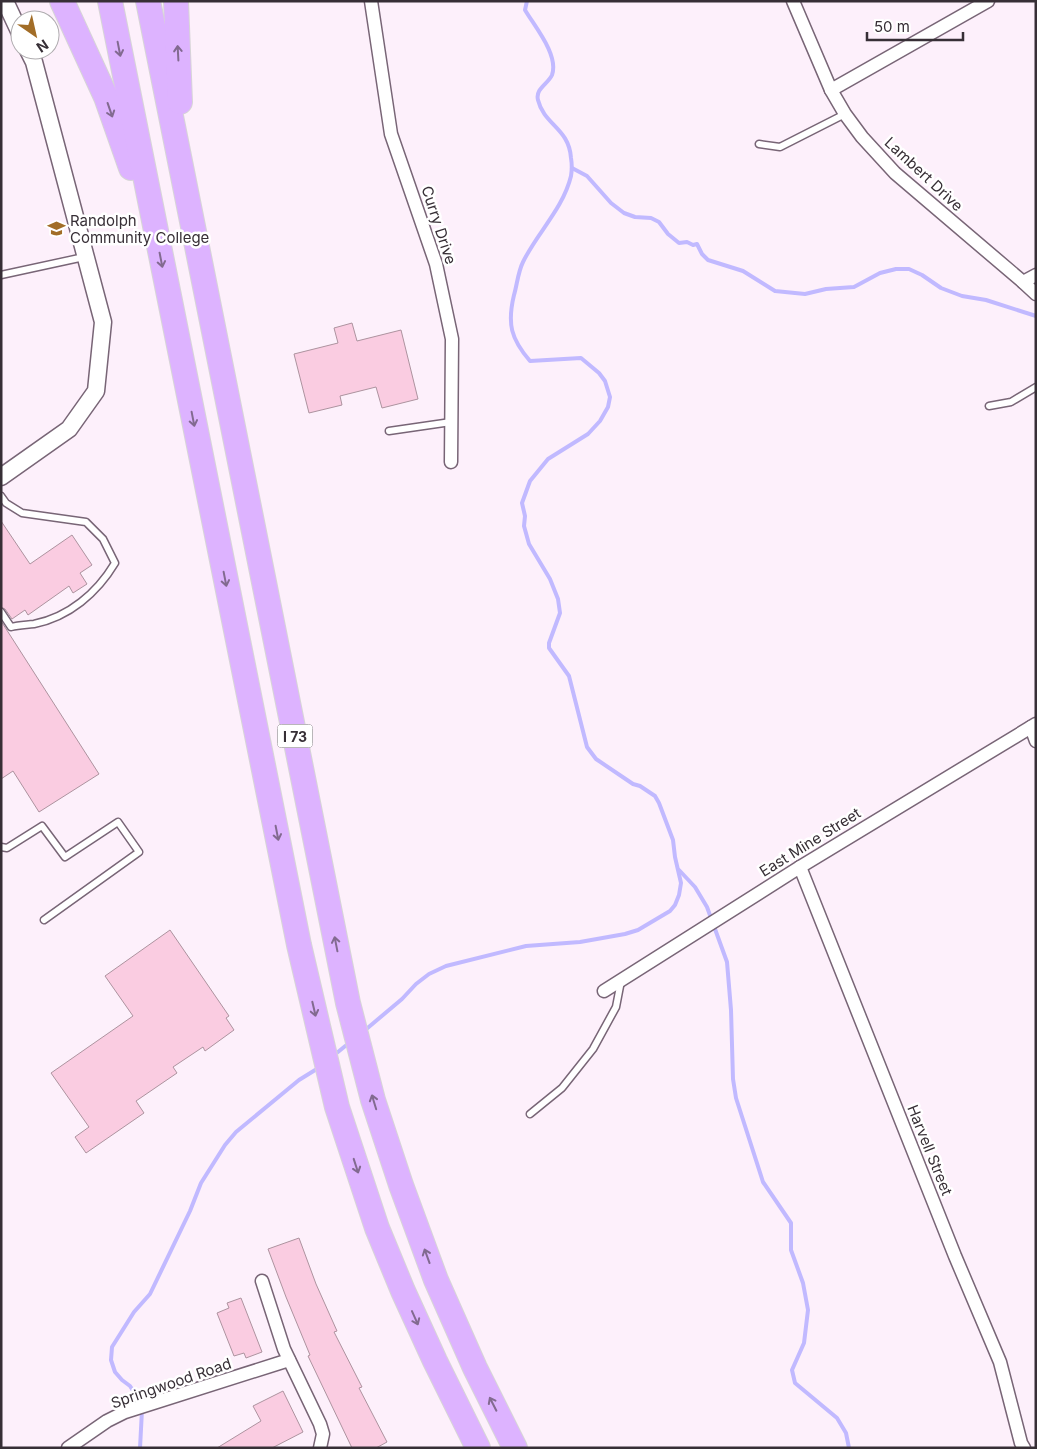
<svg xmlns="http://www.w3.org/2000/svg" width="1037" height="1449" font-family="Inter,sans-serif">
<style>
.lines{fill:none;stroke-linecap:round;stroke-linejoin:round}
.stream{stroke:#c1b9ff;stroke-width:4}
.building{fill:#facce1;stroke:#ad939f}
.service-casing{stroke:#786576;stroke-width:9}
.minor-casing{stroke:#786576;stroke-width:15}
.tertiary-casing{stroke:#786576;stroke-width:19}
.motorway-casing{stroke:#d7d5d7;stroke-width:26}
.service{stroke:#fff;stroke-width:6}
.minor{stroke:#fff;stroke-width:12}
.tertiary{stroke:#fff;stroke-width:16}
.motorway{stroke:#ddb3ff;stroke-width:24}
.oneway{stroke:#826a90}
.labels{text-anchor:middle;dominant-baseline:central;stroke-width:5;stroke-linejoin:round;paint-order:stroke}
.shield{fill:#fff;stroke:#736d72;stroke-width:1}
.shield-label{font-size:14px;font-weight:bold;fill:#372f36}
.street-label{font-size:15px;fill:#372f36;stroke:#fff}
.poi-label{font-size:15px;fill:#372f36;stroke:#fff;text-anchor:start}
</style>
<rect width="100%" height="100%" fill="#fdf0fb"/>
<g class="lines">
<g class="stream">
<polyline points="572,168 587,176 611,203 624,213 635,217 651,218 659,222 668,234 679,243 687,242 693,245 697,244 702,254 708,260 743,271 775,291 805,294 826,289 854,287 880,273 896,269 909,269 922,275 941,288 962,296 986,300 1036,316"/>
<polyline points="679,870 695,887 707,907 727,962 731,1010 733,1079 736,1098 763,1182 791,1223 791,1250 803,1283 808,1310 804,1343 792,1370 795,1383 837,1418 846,1433 849,1448"/>
<path d="M364,1031L402,999L416,984L429,974L446,966L526,946L580,942L625,934L638,930L670,911L675,905L679,895L681,883L675,857L673,840L659,803L655,796L640,786L633,784L596,759L587,747L569,676L549,648V643L560,613L558,599L550,579L529,544L524,526L525,516L522,503L530,481L548,459L588,434L600,421L608,407L610,397L605,381L599,373L581,358L530,361C511,339 507,324 514,295C517,285 518,272 523,262C537,233 563,209 571,176C572,170 572,164 571,158C569,128 544,125 538,100C535,89 548,84 552,75C559,55 535,27 525,10L527,1"/>
<polyline points="333,1056 349,1043"/>
<polyline points="141,1403 130,1386 122,1380 115,1372 111,1360 112,1347 134,1312 150,1294 190,1211 201,1183 225,1145 236,1132 299,1080 320,1067"/>
<polyline points="140,1448 142,1410"/>
</g>
</g>
<g class="building">
<polygon points="352,323 357,341 401,330 418,399 382,408 376,387 340,396 342,405 309,413 294,354 338,343 334,328"/>
<polygon points="1,521 30,564 72,535 92,565 80,573 87,584 73,593 69,586 28,615 25,610 12,619 5,609 1,607"/>
<polygon points="1,621 99,774 39,812 13,771 1,779"/>
<polygon points="170,930 229,1016 226,1018 234,1030 205,1051 203,1047 173,1067 177,1073 136,1101 144,1113 86,1153 75,1137 89,1127 51,1073 133,1016 105,976"/>
<polygon points="299,1238 316,1284 337,1331 334,1332 362,1387 359,1388 387,1442 376,1448 352,1448 308,1356 310,1355 286,1297 268,1249"/>
<polygon points="241,1298 262,1352 246,1358 244,1353 234,1356 217,1313 229,1308 227,1303"/>
<polygon points="283,1391 303,1432 272,1448 217,1448 261,1421 253,1406"/>
</g>
<g class="lines">
<defs>
<g id="service">
<polyline points="759,144 780,147 845,114"/>
<polyline points="1,275 84,257"/>
<polyline points="989,406 1011,402 1036,387"/>
<polyline points="389,431 451,422"/>
<path d="M1,496L6,503L22,513L86,522L103,539L115,563C97,593 69,617 34,624C26,625 19,625 11,627L1,612"/>
<polyline points="1,847 7,848 42,826 65,857 118,822 139,852 44,920"/>
<polyline points="530,1114 562,1088 593,1049 616,1007 621,981"/>
</g>
<g id="minor">
<polyline points="371,1 391,134 436,264 452,339 451,462"/>
<polyline points="793,1 831,90 845,114 862,137 895,173 1023,282 1036,294"/>
<polyline points="831,90 988,1"/>
<polyline points="1023,282 1036,275"/>
<polyline points="1031,727 1036,741"/>
<polyline points="800,867 955,1256 1000,1362 1021,1443 1024,1448"/>
<polyline points="604,991 800,867 1036,724"/>
<polyline points="262,1281 284,1349 320,1424 323,1434 320,1448"/>
<polyline points="68,1448 107,1421 125,1412 289,1360"/>
</g>
<g id="tertiary">
<polyline points="5,1 20,33"/>
<polyline points="1,477 69,429 96,391 103,322 34,62 28,50"/>
</g>
<g id="motorway">
<polyline points="62,1 106,97 131,168"/>
<polyline points="110,1 299,945 337,1107 377,1228 403,1291 435,1361 478,1448"/>
<polyline points="148,1 348,1003 373,1100 401,1185 436,1280 475,1368 515,1448"/>
<polyline points="176,1 180,102"/>
</g>
</defs>
<use href="#service" class="service-casing"/>
<use href="#minor" class="minor-casing"/>
<use href="#tertiary" class="tertiary-casing"/>
<use href="#motorway" class="motorway-casing"/>
<use href="#service" class="service"/>
<use href="#minor" class="minor"/>
<use href="#tertiary" class="tertiary"/>
<use href="#motorway" class="motorway"/>
</g>
<defs><path id="oneway-shaft" d="M-6 0H5M1.5-3L5.5 0L1.5 3" fill="none" stroke-width="1.6" stroke-linecap="round" stroke-linejoin="round" transform="scale(1.25)"/></defs>
<g class="oneway">
<use href="#oneway-shaft" transform="translate(119 49) rotate(79)"/>
<use href="#oneway-shaft" transform="translate(178 53) rotate(-93)"/>
<use href="#oneway-shaft" transform="translate(110 110) rotate(71)"/>
<use href="#oneway-shaft" transform="translate(161 260) rotate(79)"/>
<use href="#oneway-shaft" transform="translate(193 419) rotate(79)"/>
<use href="#oneway-shaft" transform="translate(225 579) rotate(79)"/>
<use href="#oneway-shaft" transform="translate(277 833) rotate(79)"/>
<use href="#oneway-shaft" transform="translate(336 944) rotate(-101)"/>
<use href="#oneway-shaft" transform="translate(314 1009) rotate(77)"/>
<use href="#oneway-shaft" transform="translate(374 1102) rotate(-107)"/>
<use href="#oneway-shaft" transform="translate(356 1166) rotate(72)"/>
<use href="#oneway-shaft" transform="translate(427 1256) rotate(-110)"/>
<use href="#oneway-shaft" transform="translate(415 1318) rotate(66)"/>
<use href="#oneway-shaft" transform="translate(493 1404) rotate(-117)"/>
</g>
<defs>
<symbol id="university-bare" viewBox="-9 -9 18 18"><path d="M0-5L7-2L0 1L-7-2ZM-4 1L0 2.5L4 1V4Q0 6-4 4Z" fill="#a26d27" stroke="#fff" stroke-width="2.5" paint-order="stroke"/></symbol>
</defs>
<g fill-rule="evenodd">
<use href="#university-bare" x="44" y="216" width="25" height="25"/>
</g>
<g class="labels">
<rect class="shield" x="277.5" y="724.5" width="35" height="23" rx="4"/>
<g class="shield-label">
<text x="295" y="736">I 73</text>
</g>
<g class="street-label">
<text transform="translate(924 174) rotate(43)">Lambert Drive</text>
<text transform="translate(439 225) rotate(72)">Curry Drive</text>
<text transform="translate(810 842) rotate(-32)">East Mine Street</text>
<text transform="translate(930 1150) rotate(68)">Harvell Street</text>
<text transform="translate(171 1383) rotate(-19)">Springwood Road</text>
</g>
<g class="poi-label">
<text x="70" y="220">Randolph<tspan x="70" dy="17">Community College</tspan></text>
</g>
</g>
<rect width="1037" height="1449" fill="none" stroke="#372f36" stroke-width="5"/>
<g transform="translate(35 35) rotate(146)"><circle r="24" fill="#ffffff" stroke="#afacaf"/>
<path d="M0-4L9 19L0 12L-9 19Z" fill="#a26d27"/>
<text y="-8" font-size="14" font-weight="bold" text-anchor="middle" fill="#372f36">N</text>
</g>
<path d="M867 32v8h96v-8" fill="none" stroke="#372f36" stroke-width="2.5"/>
<text x="874" y="32" font-size="15" fill="#372f36" stroke="#ffffff" stroke-width="4" paint-order="stroke">50 m</text>
</svg>
